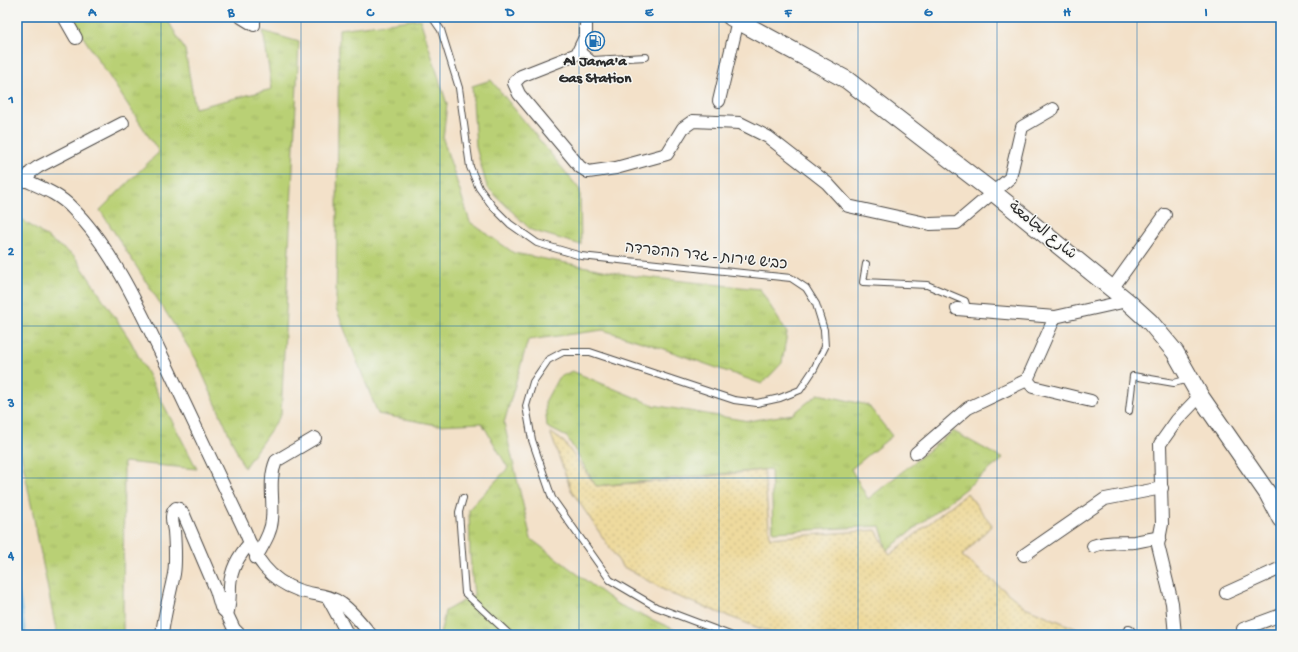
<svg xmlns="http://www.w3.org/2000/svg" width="1298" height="652" font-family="'Gochi Hand','Playpen Sans Arabic','Playpen Sans Hebrew',sans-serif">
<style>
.grass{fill:url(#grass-tufts);stroke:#727e50}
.sand{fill:url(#sand-dots);stroke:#8c8264}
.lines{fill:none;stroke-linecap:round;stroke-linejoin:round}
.stream{stroke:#5eb5db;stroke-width:3.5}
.lane-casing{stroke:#494643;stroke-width:8}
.street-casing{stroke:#494643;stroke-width:14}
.secondary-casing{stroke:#494643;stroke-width:19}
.lane{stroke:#fff;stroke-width:6}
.street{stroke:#fff;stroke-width:12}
.secondary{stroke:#fff;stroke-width:17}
.grid{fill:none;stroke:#1f6fb2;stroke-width:1;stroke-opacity:0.55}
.labels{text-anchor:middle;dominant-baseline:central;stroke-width:3;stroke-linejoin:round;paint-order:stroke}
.poi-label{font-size:15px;font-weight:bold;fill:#2b2b2b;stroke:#f6f6f2}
.street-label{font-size:15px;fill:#2b2b2b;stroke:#f6f6f2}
.neatline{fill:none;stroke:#1f6fb2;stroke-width:1.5}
.grid-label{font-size:13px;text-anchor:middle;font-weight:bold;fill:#1f6fb2}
</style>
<defs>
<pattern id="grass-tufts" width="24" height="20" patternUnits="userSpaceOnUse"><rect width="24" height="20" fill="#b9d074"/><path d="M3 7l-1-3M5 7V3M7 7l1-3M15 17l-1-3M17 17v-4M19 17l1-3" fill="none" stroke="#9fb365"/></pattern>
<pattern id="sand-dots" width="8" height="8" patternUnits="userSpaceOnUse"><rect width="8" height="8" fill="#eeda9e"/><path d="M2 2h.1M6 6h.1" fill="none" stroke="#cb8" stroke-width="1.8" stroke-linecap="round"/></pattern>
</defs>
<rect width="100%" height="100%" fill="#f6f6f2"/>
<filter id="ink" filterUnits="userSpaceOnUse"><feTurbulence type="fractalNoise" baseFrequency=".025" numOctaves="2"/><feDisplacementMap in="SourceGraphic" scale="8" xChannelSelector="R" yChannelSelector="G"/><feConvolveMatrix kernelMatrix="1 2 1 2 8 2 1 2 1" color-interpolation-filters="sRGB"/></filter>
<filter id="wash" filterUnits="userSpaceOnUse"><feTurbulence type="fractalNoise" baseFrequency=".012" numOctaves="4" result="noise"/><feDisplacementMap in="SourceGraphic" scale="16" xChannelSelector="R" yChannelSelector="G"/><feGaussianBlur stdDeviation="0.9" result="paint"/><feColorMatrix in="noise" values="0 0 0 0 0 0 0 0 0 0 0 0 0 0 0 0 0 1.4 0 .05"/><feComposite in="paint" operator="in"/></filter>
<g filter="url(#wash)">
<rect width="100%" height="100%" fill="#f3e1c9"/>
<g class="grass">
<polygon points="70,17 166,17 185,50 195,108 272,89 263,31 299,42 281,415 244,468 196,359 100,210 159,152"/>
<polygon points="420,19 447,104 443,139 470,222 514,253 634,276 760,289 787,333 782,363 762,384 658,347 603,330 528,340 504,423 531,539 617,604 687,635 440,635 445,611 474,595 470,556 469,509 508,468 482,423 437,425 378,414 336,308 339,29"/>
<polygon points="491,80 580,190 581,245 531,230 487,187 476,147 472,86"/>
<polygon points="17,216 75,257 130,340 197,469 124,462 123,635 57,635 17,433"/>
<polygon points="572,371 653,405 748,421 793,414 818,394 868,405 892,436 851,469 868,499 953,431 1003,459 887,550 880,526 773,532 771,469 596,486 567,437 547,427 545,402 558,378"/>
</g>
<polygon class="sand" points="550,432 564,442 596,486 680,480 764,470 770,538 876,530 890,555 967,493 992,525 962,556 1025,607 1077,629 1076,635 777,635 671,594 622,566 571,490"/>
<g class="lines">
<polyline class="stream" points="17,586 25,635"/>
</g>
</g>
<g filter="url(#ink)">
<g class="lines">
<defs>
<g id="lane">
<polyline points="432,17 441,30 459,88 470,167 479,188 493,207 510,224 537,243 581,256 791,278 806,288 816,304 824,330 825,347 814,369 800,390 780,398 757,403 734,400 590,352 563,352 548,360 533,382 526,406 532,440 552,498 610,580 656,607 730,635"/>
<polyline points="580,49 593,60 646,57"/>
<polyline points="866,264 863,282 927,285 965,301 968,311"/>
<polyline points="1129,411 1133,376 1174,383 1189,379"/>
<polyline points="463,498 459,512 465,593 510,635"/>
</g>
<g id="street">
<polyline points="64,17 76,38"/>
<polyline points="241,17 254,25 254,17"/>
<polyline points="586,17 586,35 577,54 521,76 514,83 519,94 580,167 588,172 616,168 667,154 683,128 693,121 740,123 768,137 827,183 848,206 930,224 957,223 1010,178 1022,127 1053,109"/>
<polyline points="719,101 738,20 752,17"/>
<path d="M17,176C36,186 57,192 72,208C112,247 143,316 167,366C193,421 219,476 245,531C255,558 269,580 298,590C312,595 329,594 342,604C353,612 362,624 371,635"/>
<polyline points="25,181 31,172 38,167 123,123"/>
<polyline points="1112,289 1165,215"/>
<polyline points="957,309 1055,317"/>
<polyline points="1027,380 1033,387 1091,401"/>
<polyline points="916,453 968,408 1027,380 1055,317 1127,301"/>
<path d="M1093,546C1107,541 1120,543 1134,542C1143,541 1150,538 1160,538"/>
<polyline points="1024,555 1105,499 1162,488"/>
<path d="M256,558C262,546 271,534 272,520C274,500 268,480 276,461L315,438"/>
<polyline points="1226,593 1281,568"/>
<polyline points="328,598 348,635"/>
<polyline points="226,612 234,629 240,635"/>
<polyline points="1243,629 1281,615"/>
<polyline points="1129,632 1130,635"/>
<path d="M162,635C164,614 170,595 174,574C176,561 175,545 174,531C173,524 169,514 176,508L179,509L184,515L216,590L221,607L224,611H228C230,602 230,594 230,585C231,569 239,555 250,543"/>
<polyline points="1175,635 1172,603 1158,545 1162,524 1160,444 1177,420 1200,396"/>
</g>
<polyline id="secondary" points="731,17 847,80 994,193 1127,301 1150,322 1175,352 1200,396 1268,494 1281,519"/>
</defs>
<use href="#lane" class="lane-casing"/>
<use href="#street" class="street-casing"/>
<use href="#secondary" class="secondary-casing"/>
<use href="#lane" class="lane"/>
<use href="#street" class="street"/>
<use href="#secondary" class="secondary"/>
</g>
</g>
<path class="grid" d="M161,17V635M301,17V635M440,17V635M579,17V635M719,17V635M858,17V635M997,17V635M1137,17V635M17,174H1281M17,326H1281M17,478H1281"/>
<defs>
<symbol id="fuel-ring" viewBox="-11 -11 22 22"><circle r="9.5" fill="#f6f6f2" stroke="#1f6fb2" stroke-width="1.5"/><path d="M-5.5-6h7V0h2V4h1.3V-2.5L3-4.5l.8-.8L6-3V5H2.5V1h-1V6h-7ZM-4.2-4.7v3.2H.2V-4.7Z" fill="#1f6fb2"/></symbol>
</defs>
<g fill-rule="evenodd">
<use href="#fuel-ring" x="584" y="30" width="22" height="22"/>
</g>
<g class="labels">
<g class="poi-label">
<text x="595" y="62">Al Jama'a<tspan x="595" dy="17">Gas Station</tspan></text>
</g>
<g class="street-label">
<text transform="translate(1042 231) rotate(39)">شارع الجامعة</text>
<text transform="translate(706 257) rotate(6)">כביש שירות - גדר ההפרדה</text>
</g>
</g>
<rect width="1298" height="652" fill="none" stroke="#f6f6f2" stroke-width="44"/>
<rect x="22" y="22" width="1254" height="608" class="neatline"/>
<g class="grid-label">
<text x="92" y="16">A</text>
<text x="231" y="16">B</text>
<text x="370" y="16">C</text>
<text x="510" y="16">D</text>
<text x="649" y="16">E</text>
<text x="788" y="16">F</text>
<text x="928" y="16">G</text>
<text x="1067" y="16">H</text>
<text x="1206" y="16">I</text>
<text x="11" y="103">1</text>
<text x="11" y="255">2</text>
<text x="11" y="407">3</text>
<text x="11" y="559">4</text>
</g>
</svg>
